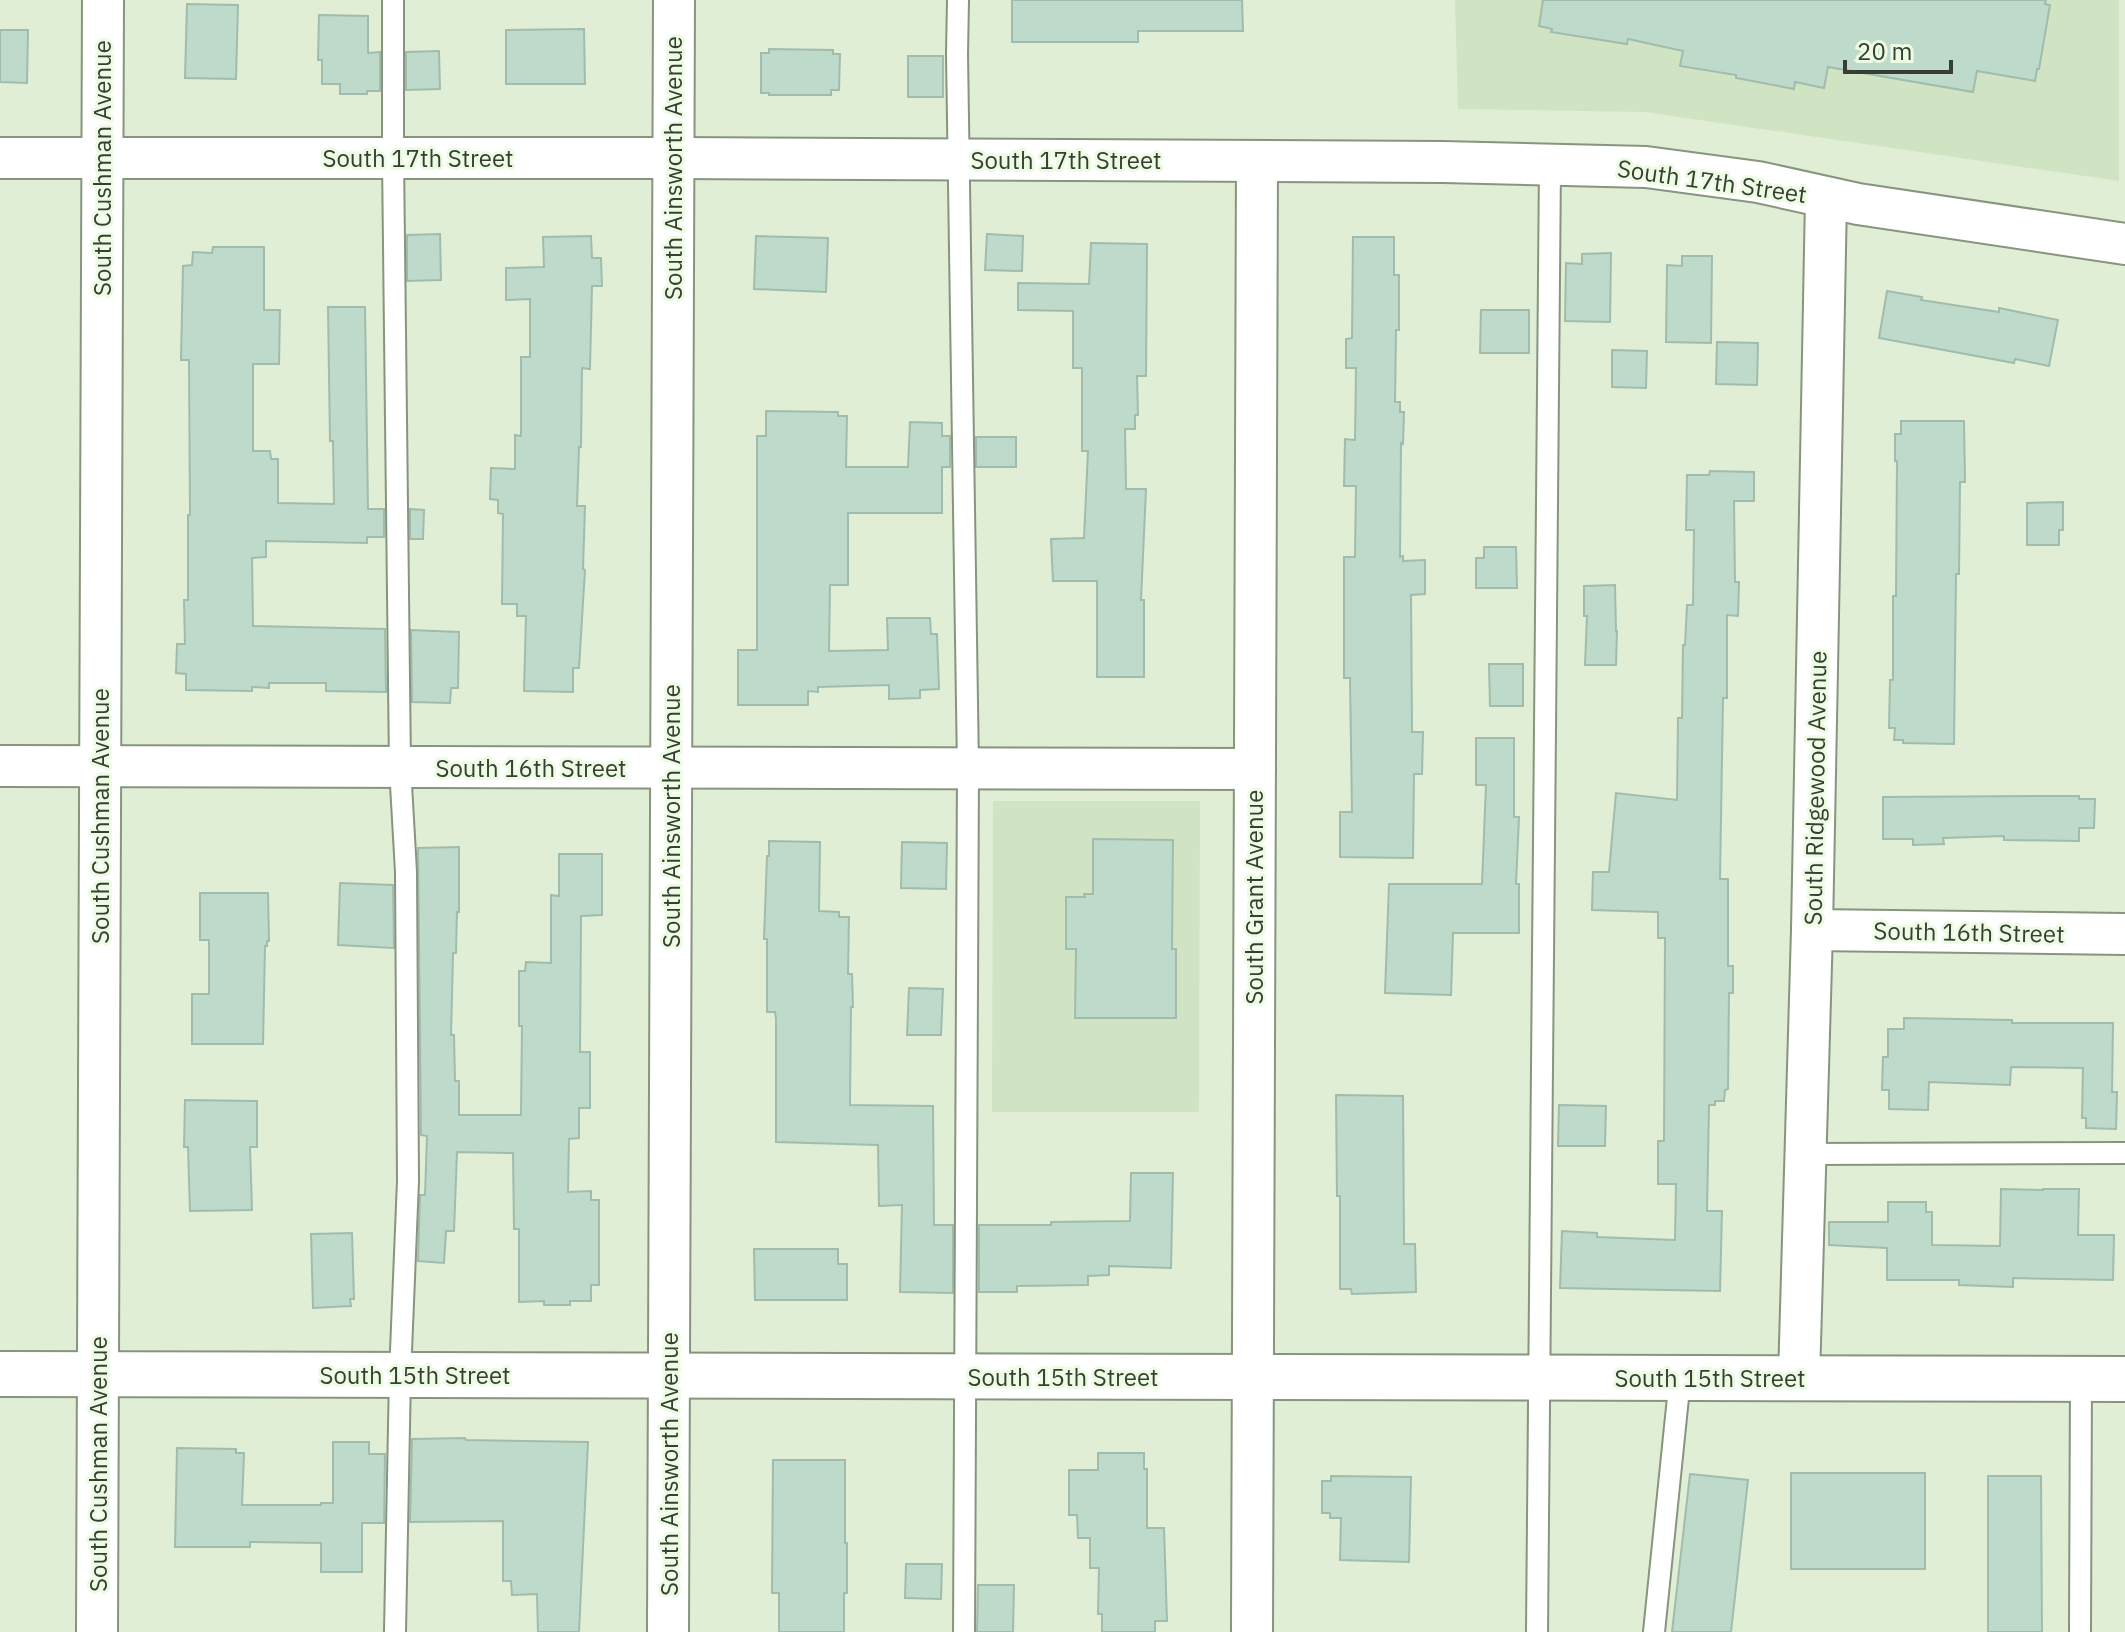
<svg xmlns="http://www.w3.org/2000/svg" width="2125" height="1632" font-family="'IBM Plex Sans',sans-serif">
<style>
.built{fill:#d0e3c3}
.building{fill:#bedaca;stroke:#a1bcad;stroke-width:2}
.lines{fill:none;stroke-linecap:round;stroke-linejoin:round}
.lane-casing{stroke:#87957e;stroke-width:24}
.street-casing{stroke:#87957e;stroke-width:44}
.secondary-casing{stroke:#87957e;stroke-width:48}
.lane{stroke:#fff;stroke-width:20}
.street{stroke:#fff;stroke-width:40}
.secondary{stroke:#fff;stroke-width:44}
.labels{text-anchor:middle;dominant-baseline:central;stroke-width:6;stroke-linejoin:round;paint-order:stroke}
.street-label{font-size:24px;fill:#393e35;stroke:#ecfce2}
</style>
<rect width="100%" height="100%" fill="#dfeed5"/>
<g class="built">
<polygon points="1455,0 2119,0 2119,181 1645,112 1458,109"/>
<polygon points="993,801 1200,801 1199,1112 992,1112"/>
</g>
<g class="building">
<polygon points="1012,0 1242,0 1243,31 1138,31 1138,42 1012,42"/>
<polygon points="1543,0 2046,0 2045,4 2050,5 2039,69 2037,69 2035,81 1977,71 1973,92 1828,67 1824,88 1795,82 1794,89 1736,78 1736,75 1680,66 1683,51 1628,39 1627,44 1551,32 1552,29 1539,26"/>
<polygon points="187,4 238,5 236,79 185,78"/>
<polygon points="319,15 368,16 368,53 380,52 380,91 367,91 367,94 340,94 340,84 322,84 322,60 318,60"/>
<polygon points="584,29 585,84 506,84 506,30"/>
<polygon points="0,30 28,30 27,83 0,82"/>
<polygon points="769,49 833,50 833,54 840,54 839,90 831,90 831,95 769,95 769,93 761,93 761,53 769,53"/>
<polygon points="439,51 440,89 406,90 406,52"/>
<rect x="908" y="56" width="35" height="41"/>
<polygon points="440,234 441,280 407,281 407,235"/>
<polygon points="987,234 1023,236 1022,271 985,270"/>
<polygon points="591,236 592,258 601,258 602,286 592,286 590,369 582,368 581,447 579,447 577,506 585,506 583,569 585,570 579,668 573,668 573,692 524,691 526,616 517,616 517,604 502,604 503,514 498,513 498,500 490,499 491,468 515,469 515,435 521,436 521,357 530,357 530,299 506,300 506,268 544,267 543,237"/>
<polygon points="756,236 828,238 826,292 754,289"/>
<polygon points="1353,237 1394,237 1394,275 1399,275 1399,330 1396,330 1395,402 1400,402 1400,412 1404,412 1403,444 1401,443 1400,557 1403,556 1403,561 1425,560 1425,594 1411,595 1412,732 1423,732 1422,774 1414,774 1413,858 1340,857 1340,812 1352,812 1350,678 1344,678 1344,557 1355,557 1356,486 1344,486 1345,439 1355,440 1356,368 1346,368 1346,339 1352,338"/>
<polygon points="1091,243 1147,244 1146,376 1137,376 1138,415 1135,415 1135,429 1125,429 1126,489 1146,489 1141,600 1144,600 1144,677 1097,677 1097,581 1053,581 1051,539 1084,538 1088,451 1082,451 1082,368 1073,368 1073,311 1018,310 1018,283 1089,284"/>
<polygon points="213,247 264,247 264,310 280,310 279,364 253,364 253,451 270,451 271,459 278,459 278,503 334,504 333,441 330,441 328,307 365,307 368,509 384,509 384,537 367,537 367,543 266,541 266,557 252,558 253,626 385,629 386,692 326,691 326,683 269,683 269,688 252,687 252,691 186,690 186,674 176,673 177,644 185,644 184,600 188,600 188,515 190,515 189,360 181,360 183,266 192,265 193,252 212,253"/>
<polygon points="1611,253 1610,322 1565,321 1566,263 1582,264 1582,254"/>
<polygon points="1682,256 1712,256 1711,343 1666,342 1667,265 1682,266"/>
<polygon points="1887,291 1922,297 1921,300 1999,312 1999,308 2058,320 2049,366 2015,359 2014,363 1879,338"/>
<polygon points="1481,310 1529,310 1529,353 1480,353"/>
<polygon points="1717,342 1758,343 1757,385 1716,384"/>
<polygon points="1612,350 1647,351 1646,388 1612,387"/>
<polygon points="766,411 838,412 838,416 847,416 846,467 908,467 910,422 942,423 942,436 950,436 950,467 942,467 942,513 848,513 848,585 830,585 829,651 888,650 887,618 930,618 931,634 937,634 939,689 920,690 920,698 889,699 889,685 818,687 818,692 808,691 808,705 738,705 738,650 757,650 757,436 766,436"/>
<polygon points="1901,421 1964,421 1965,482 1960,482 1959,574 1956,574 1954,744 1903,743 1903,740 1894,740 1895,728 1889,728 1890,680 1893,680 1893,596 1896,596 1897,461 1895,461 1895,434 1901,434"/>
<rect x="976" y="437" width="40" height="30"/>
<polygon points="1710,471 1754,472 1754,501 1734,501 1735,582 1739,582 1738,616 1727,615 1727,698 1723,698 1720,879 1728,879 1728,966 1733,966 1733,993 1729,993 1728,1089 1725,1090 1724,1101 1715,1101 1715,1105 1709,1105 1707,1211 1722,1211 1720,1291 1560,1288 1562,1231 1597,1233 1597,1237 1675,1240 1676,1184 1658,1184 1658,1141 1664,1141 1665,938 1658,938 1658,912 1592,910 1593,872 1609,872 1616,793 1677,800 1678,718 1682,718 1683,645 1685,645 1687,605 1693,605 1694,530 1686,530 1687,475 1709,475"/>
<polygon points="2063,502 2063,530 2059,530 2059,545 2027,545 2027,503"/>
<polygon points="410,509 424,510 423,539 410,539"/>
<polygon points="1484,547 1516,547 1517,588 1476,588 1476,558 1484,558"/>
<polygon points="1615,585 1616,631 1617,631 1616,665 1585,665 1587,616 1584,616 1584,586"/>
<polygon points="411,630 459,632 458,688 451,688 450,703 412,702"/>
<polygon points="1489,664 1523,664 1523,706 1490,706"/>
<polygon points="1476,738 1514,738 1514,817 1519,817 1516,884 1519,884 1519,933 1453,933 1451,995 1385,993 1389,884 1482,884 1486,785 1476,785"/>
<polygon points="2041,796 2079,796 2079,799 2095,799 2094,828 2079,828 2079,841 2004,840 2004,836 1943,838 1944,844 1913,845 1913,839 1883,839 1883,797"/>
<polygon points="1093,839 1173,840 1172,949 1176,949 1176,1018 1075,1018 1076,949 1066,949 1066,897 1085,897 1084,894 1093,894"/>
<polygon points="769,841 820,842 819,911 839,912 839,917 849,917 848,974 852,974 853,1007 851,1007 850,1105 933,1106 934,1225 953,1225 953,1293 900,1292 902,1205 879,1206 878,1145 776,1142 776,1019 775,1012 767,1012 767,939 764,939 767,856 769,856"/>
<polygon points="902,842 947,843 946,889 901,888"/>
<polygon points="459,847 459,912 457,912 456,953 453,953 451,1035 454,1035 455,1081 459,1081 459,1115 521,1115 522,1026 519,1026 519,971 525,971 526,962 551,963 551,895 559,896 559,854 602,854 602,915 581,916 580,1052 590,1052 590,1108 579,1108 579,1138 569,1139 568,1192 591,1191 591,1200 599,1200 599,1285 591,1285 591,1301 570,1301 570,1305 544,1305 544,1301 519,1302 519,1229 514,1229 513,1153 457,1152 454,1231 446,1231 444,1263 418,1261 420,1195 425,1195 427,1136 421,1135 418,848"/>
<polygon points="340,883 393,885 394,948 338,945"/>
<polygon points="200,893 268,893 269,941 267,941 267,946 265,946 263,1044 192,1044 192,994 209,994 209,940 200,940"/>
<polygon points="909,988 943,989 941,1035 907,1035"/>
<polygon points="1904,1018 2012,1020 2012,1023 2113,1023 2112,1092 2117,1092 2116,1129 2086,1128 2086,1118 2082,1118 2083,1068 2011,1067 2010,1085 1929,1082 1928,1110 1889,1109 1889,1090 1882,1090 1883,1057 1888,1057 1888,1029 1904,1029"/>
<polygon points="1336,1095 1403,1096 1404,1244 1415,1244 1416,1292 1352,1294 1351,1289 1340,1289 1340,1196 1337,1196"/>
<polygon points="185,1100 257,1101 257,1147 250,1147 252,1210 190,1211 188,1147 184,1147"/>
<polygon points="1559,1105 1606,1106 1605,1146 1558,1146"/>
<polygon points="1131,1173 1173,1173 1171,1268 1109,1266 1109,1275 1088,1276 1088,1285 1017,1286 1017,1292 979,1292 979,1225 1051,1225 1051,1222 1130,1221"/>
<polygon points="2001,1189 2043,1190 2043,1189 2079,1189 2078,1235 2114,1235 2113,1280 2013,1278 2013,1287 1959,1285 1959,1280 1887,1280 1887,1248 1829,1245 1829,1222 1888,1222 1888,1202 1926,1202 1926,1212 1932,1212 1932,1245 2000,1246"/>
<polygon points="352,1233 354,1299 350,1299 351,1306 313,1308 311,1234"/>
<polygon points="754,1249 838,1249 838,1264 847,1264 847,1300 755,1300"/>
<polygon points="465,1438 466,1440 588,1442 579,1632 538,1632 537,1594 512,1595 511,1581 503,1581 503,1521 410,1522 412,1439"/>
<polygon points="333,1442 369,1442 369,1454 385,1454 384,1523 362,1523 362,1572 321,1572 321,1543 250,1542 250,1547 175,1547 177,1448 236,1449 236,1453 244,1453 242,1505 321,1505 321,1503 333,1503"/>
<polygon points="1098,1453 1144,1453 1144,1469 1147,1469 1147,1528 1164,1528 1167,1621 1155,1621 1155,1632 1102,1632 1102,1614 1098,1614 1099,1568 1090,1568 1090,1538 1078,1538 1077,1515 1069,1515 1069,1470 1098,1470"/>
<polygon points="773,1460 845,1460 845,1543 847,1543 847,1593 844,1593 844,1632 779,1632 779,1593 772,1593"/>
<rect x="1791" y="1473" width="134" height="96"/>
<polygon points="1690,1474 1748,1480 1731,1632 1672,1632"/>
<polygon points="1331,1476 1411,1477 1409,1562 1340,1560 1341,1518 1330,1518 1330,1513 1322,1513 1322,1481 1331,1481"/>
<polygon points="1988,1476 2041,1476 2042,1632 1988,1632"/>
<polygon points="906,1564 942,1564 941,1599 905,1598"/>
<polygon points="978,1585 1014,1585 1013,1632 977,1632"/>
</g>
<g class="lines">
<defs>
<g id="lane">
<polyline points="393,0 393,158 400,767 406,872 408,1181 400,1375 395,1632"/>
<polyline points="958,0 957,54 968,768 964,1632"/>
<polyline points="1805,1154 2125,1153"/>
<polyline points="1537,1632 1550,164"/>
<polyline points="1654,1632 1680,1378"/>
<polyline points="2080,1632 2081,1379"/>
</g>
<g id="street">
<polyline points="0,158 674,158 1443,162 1646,167 1758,182 1858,204 2125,244"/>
<polyline points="0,766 1255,769"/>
<polyline points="1812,930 2125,934"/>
<polyline points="1799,1378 1812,930 1826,198"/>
<polyline points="97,1632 103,0"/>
<polyline points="668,1632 674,0"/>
<polyline points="1252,1632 1257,161"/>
</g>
<polyline id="secondary" points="0,1374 2125,1379"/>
</defs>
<use href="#lane" class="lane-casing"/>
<use href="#street" class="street-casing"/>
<use href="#secondary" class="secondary-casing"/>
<use href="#lane" class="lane"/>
<use href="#street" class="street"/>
<use href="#secondary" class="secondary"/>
</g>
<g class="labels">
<g class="street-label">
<text x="418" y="158">South 17th Street</text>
<text x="1066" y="160">South 17th Street</text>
<text transform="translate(102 168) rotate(-90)">South Cushman Avenue</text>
<text transform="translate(673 168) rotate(-90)">South Ainsworth Avenue</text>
<text transform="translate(1712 181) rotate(8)">South 17th Street</text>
<text x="531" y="768">South 16th Street</text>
<text transform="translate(1815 788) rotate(-89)">South Ridgewood Avenue</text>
<text transform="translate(100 816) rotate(-90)">South Cushman Avenue</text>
<text transform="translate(671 816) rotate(-90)">South Ainsworth Avenue</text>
<text transform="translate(1254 897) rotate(-90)">South Grant Avenue</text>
<text transform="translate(1969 932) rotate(1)">South 16th Street</text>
<text x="415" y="1375">South 15th Street</text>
<text x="1063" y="1377">South 15th Street</text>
<text x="1710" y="1378">South 15th Street</text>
<text transform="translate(98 1464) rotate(-90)">South Cushman Avenue</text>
<text transform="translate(669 1464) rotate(-90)">South Ainsworth Avenue</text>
</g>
</g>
<path d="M1845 60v12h106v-12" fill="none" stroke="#393e35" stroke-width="4"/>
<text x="1857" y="60" font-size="24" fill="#393e35" stroke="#ecfce2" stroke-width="6" paint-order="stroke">20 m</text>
</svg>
